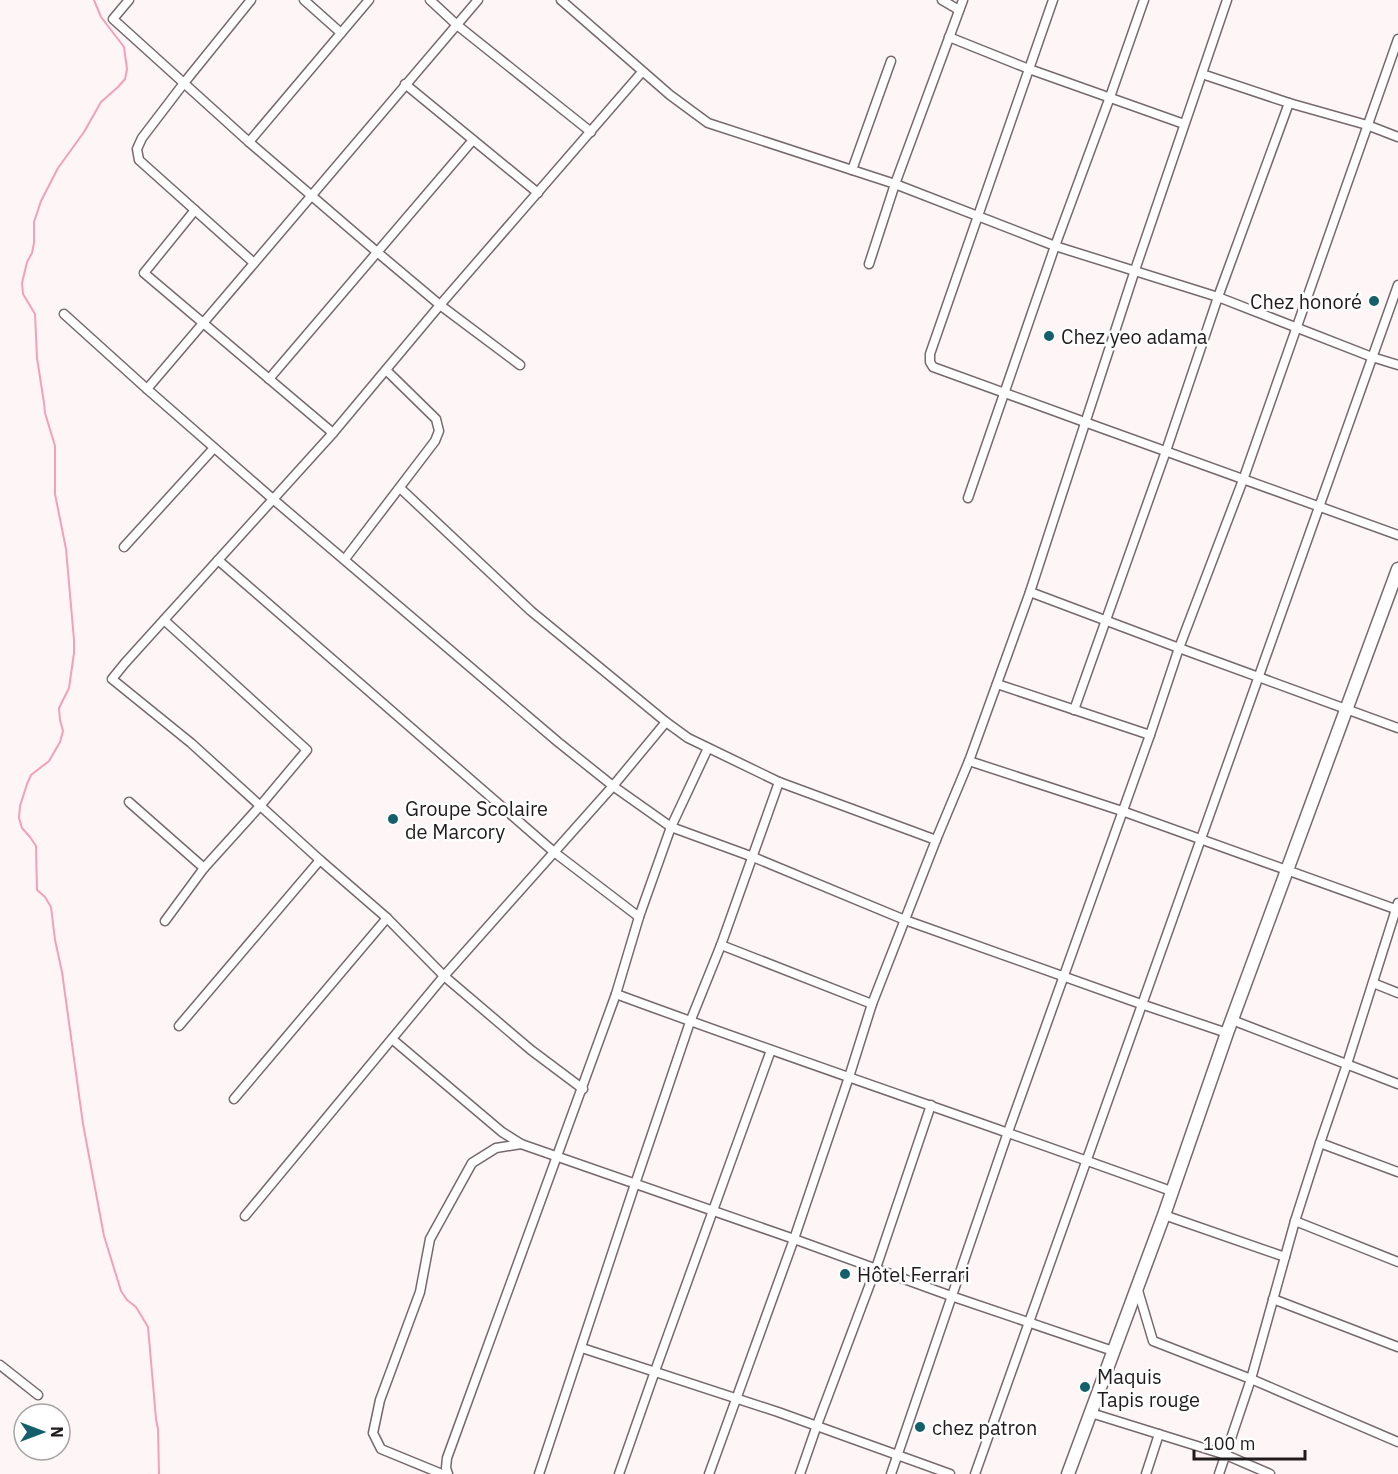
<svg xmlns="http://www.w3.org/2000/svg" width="1398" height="1474" font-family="'IBM Plex Sans',sans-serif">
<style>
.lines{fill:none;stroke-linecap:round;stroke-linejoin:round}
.stream{stroke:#f3a0b8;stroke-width:2}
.street-casing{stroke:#76696d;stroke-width:11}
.secondary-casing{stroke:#76696d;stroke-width:15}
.street{stroke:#fff;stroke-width:8}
.secondary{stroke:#fff;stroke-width:12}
.poi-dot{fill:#13606c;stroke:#fff;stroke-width:2}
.labels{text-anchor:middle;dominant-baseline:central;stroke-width:5;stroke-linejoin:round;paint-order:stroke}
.poi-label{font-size:20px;fill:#201b1c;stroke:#fff;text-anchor:start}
</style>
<rect width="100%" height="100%" fill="#fef5f7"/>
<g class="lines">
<polyline class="stream" points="94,0 101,17 124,47 127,69 125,79 118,87 101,102 84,132 58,168 41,201 34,222 34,243 32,253 27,262 22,283 23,294 35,314 37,358 44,403 45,413 55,446 55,494 66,549 74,640 74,653 69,688 59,708 60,720 63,731 60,742 49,761 31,775 27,784 20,806 19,818 22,828 30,837 36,846 37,890 45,897 51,907 55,940 62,972 83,1124 104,1236 121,1291 127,1300 136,1307 148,1327 156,1419 158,1429 159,1474"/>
<defs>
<g id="street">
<polyline points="129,0 113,19 249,142 377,252 440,305 520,365"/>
<polyline points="251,0 184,83 142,138 137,149 139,160 254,263"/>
<polyline points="304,0 341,33"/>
<polyline points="430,0 457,25 591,132"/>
<polyline points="561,0 670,95 708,123 895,184 1055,246 1218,297 1372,357 1398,365"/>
<polyline points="942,0 959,10"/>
<path d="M1053,0L930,354V362L933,367C1088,423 1243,480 1398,535"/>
<polyline points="949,37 1029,69 1184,124"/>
<polyline points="1202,74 1289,103 1367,125 1398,137"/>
<polyline points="405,84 538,193"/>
<polyline points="249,142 369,0"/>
<polyline points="852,170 891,61"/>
<polyline points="195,210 144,273 333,433"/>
<polyline points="869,264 895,184 963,0"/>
<polyline points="64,314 147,389 274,500 558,742 613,786 671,827 753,857 905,920 1141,1004 1227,1033"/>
<polyline points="269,379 473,140"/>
<polyline points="147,389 478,0"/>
<polyline points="400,488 531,611 666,722 688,738 779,782 936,840"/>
<polyline points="968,498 1055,246 1110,97 1144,0"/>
<polyline points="124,547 214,448"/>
<polyline points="345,559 435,441 439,431 436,419 386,370"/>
<polyline points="218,560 554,852 639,917"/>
<polyline points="1030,592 1179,648 1398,728"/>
<polyline points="164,620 307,750 260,806 204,868 165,921"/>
<polyline points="997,684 1150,735"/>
<polyline points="1074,710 1166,451 1218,297 1289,103"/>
<polyline points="969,761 1122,811 1398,910"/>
<polyline points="129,802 204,868"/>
<polyline points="721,945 872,1004"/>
<polyline points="1373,983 1398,993"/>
<path d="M616,994C800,1062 987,1124 1171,1191"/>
<polyline points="1232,1020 1398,1084"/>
<polyline points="179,1026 320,860"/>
<polyline points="392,1039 502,1132 521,1144 794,1239 951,1296 1113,1351"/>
<polyline points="583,1089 531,1050 444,976 387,918 320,860 191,743 112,679 125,663 333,433 440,305 642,72"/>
<polyline points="234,1099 387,918"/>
<polyline points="1320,1143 1398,1172"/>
<polyline points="1164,1215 1285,1257"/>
<polyline points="245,1216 444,976 613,786 666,722"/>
<polyline points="1295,1221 1398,1262"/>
<polyline points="1137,1287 1153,1341 1251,1379 1398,1442"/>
<polyline points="1273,1299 1398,1347"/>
<polyline points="582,1348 778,1412 950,1474"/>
<polyline points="0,1365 38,1395"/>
<polyline points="1091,1413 1226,1455 1270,1474"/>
<polyline points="442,1474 381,1449 373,1433 380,1400 420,1292 430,1239 472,1163 496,1148 521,1144"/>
<polyline points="448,1474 446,1468 447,1458 616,994 639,917 671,827 708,748"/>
<polyline points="539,1474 635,1184 690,1022 721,945 779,782"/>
<polyline points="619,1474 655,1371 771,1050"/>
<polyline points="709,1474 794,1239 849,1077 872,1004 936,840 969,761 1030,592 1135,270 1227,0"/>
<polyline points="800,1474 817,1425 876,1268 931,1105"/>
<polyline points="891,1474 1008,1132 1150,735 1179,648 1243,480 1398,39"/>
<polyline points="975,1474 1398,285"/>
<polyline points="1146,1474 1159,1434"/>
<polyline points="1219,1474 1251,1379 1295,1221 1320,1143 1347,1064 1398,903"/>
</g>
<polyline id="secondary" points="1068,1474 1164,1215 1227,1033 1398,569"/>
</defs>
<use href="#street" class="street-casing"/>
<use href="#secondary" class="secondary-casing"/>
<use href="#street" class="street"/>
<use href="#secondary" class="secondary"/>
</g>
<g class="poi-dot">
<circle cx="1374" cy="301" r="6"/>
<circle cx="1049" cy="336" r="6"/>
<circle cx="393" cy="819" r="6"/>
<circle cx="845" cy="1274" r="6"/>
<circle cx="1085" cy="1387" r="6"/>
<circle cx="920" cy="1427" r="6"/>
</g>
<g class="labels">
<g class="poi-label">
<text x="1362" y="301" text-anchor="end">Chez honoré</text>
<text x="1061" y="336">Chez yeo adama</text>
<text x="405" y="808">Groupe Scolaire<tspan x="405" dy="23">de Marcory</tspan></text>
<text x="857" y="1274">Hôtel Ferrari</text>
<text x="1097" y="1376">Maquis<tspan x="1097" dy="23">Tapis rouge</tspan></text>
<text x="932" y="1427">chez patron</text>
</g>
</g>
<g transform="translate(42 1432) rotate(90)"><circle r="28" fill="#ffffff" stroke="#a6a4a4" stroke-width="1.5"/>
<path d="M0-4.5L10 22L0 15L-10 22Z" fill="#13606c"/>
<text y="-9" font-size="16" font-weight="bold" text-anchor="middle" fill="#201b1c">N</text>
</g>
<path d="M1194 1450v9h111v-9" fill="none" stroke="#201b1c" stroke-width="3"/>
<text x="1203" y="1450" font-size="18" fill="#201b1c" stroke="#ffffff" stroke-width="4.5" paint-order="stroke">100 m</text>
</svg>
